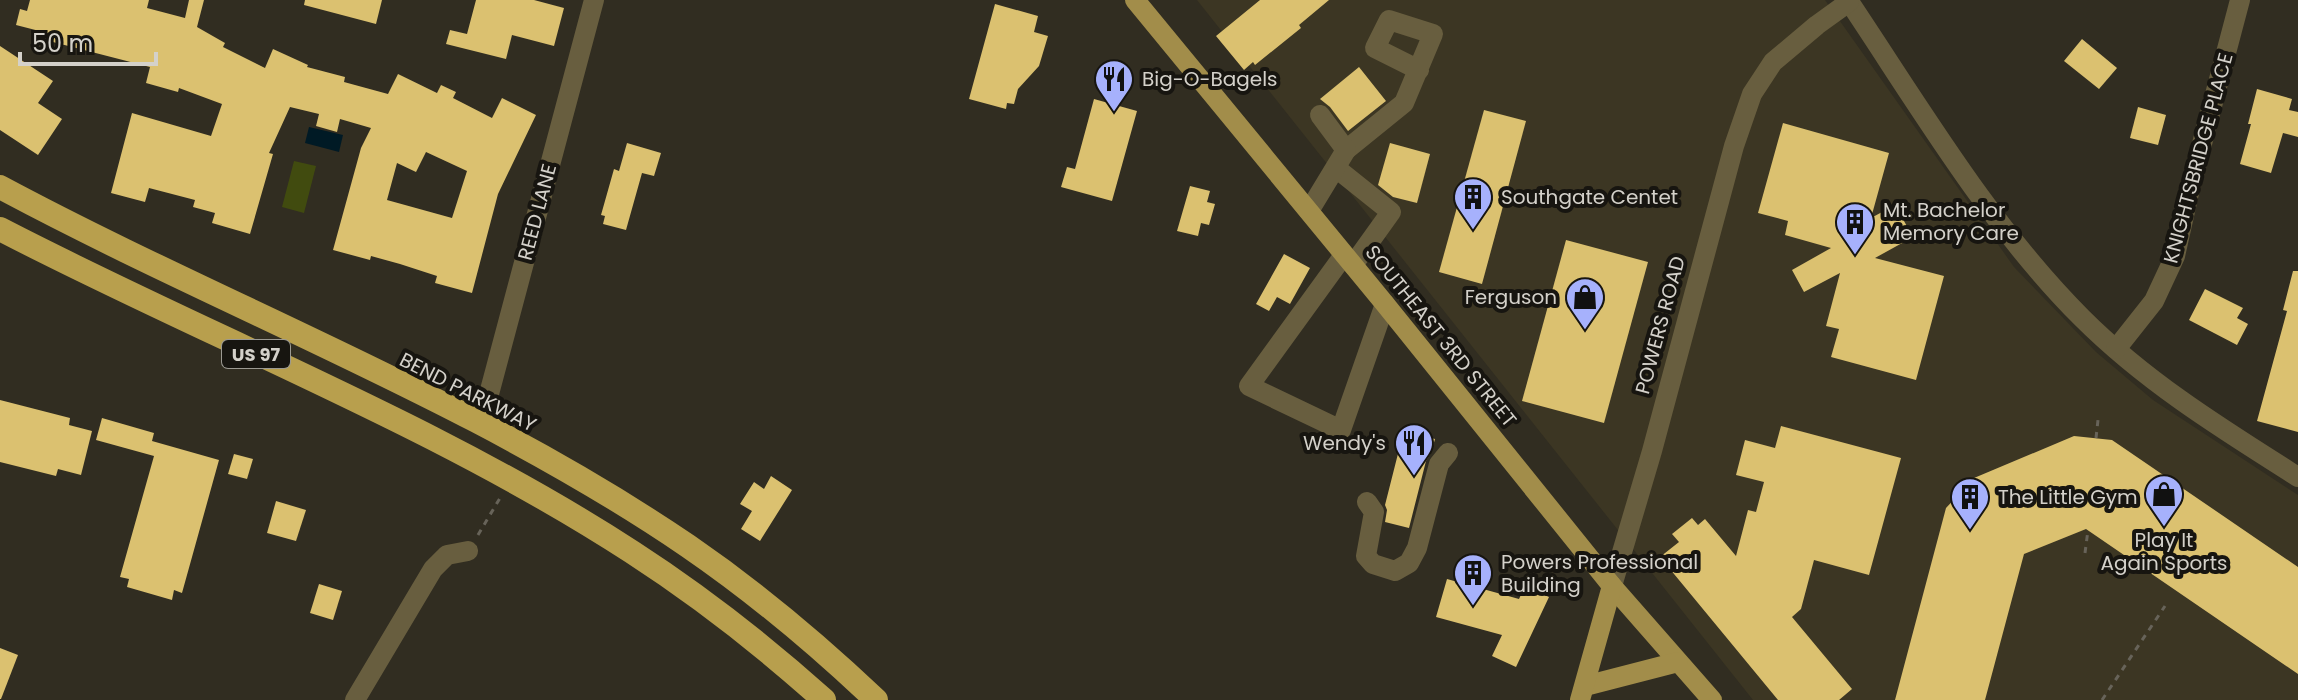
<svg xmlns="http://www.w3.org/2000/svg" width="2298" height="700" font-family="Poppins,sans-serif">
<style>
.built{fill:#3c3623}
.green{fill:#414b0f}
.water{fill:#001a25}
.building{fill:#dbc170;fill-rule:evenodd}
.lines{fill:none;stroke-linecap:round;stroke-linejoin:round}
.path{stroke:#676359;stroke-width:3;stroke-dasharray:6 6;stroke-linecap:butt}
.minor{stroke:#685e3f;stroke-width:20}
.major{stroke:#a28d4a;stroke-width:20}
.highway{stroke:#b89f4d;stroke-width:24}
.labels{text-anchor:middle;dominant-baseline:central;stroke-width:8;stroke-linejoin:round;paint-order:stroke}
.shield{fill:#171510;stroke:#9b9992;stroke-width:2}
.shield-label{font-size:18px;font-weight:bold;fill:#d4d1ca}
.poi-label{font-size:20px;fill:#d4d1ca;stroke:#171510;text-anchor:start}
.street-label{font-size:20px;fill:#d4d1ca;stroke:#171510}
</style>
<rect width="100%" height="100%" fill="#312d21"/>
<polygon class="built" points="1197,0 1825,0 2014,267 2096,352 2153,400 2298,495 2298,700 1753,700"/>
<polygon class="green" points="294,161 316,166 304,213 282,207"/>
<polygon class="water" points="309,127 343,135 339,152 305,143"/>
<g class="building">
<path d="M30,0H149L147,8L185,18L189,0H204L197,27L225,43L223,47L265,68L273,49L308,65L307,67L345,77L344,82L388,94L398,74L437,93L441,85L456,92L453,98L492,118L502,98L536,115L498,194L472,293L435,283L437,276L400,264L371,256L370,260L333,250L361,148L371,128L340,119L337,132L316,126L319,114L290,107L269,153L273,154L250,234L212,223L215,213L193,207L195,200L149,188L145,202L111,193L132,113L211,136L222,104L179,88L178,92L146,83L150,67L49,41L51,34L16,25L20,9L27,11ZM426,152L467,171L452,218L387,200L397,163L416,172Z"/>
<polygon points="305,0 382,0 376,24 304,5"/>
<polygon points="476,0 534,0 564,8 554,46 512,35 506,59 446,44 450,30 467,34"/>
<polygon points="1260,0 1329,0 1299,25 1301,28 1255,65 1253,62 1244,70 1216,36"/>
<polygon points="995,4 1038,16 1034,32 1048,36 1039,66 1018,89 1014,104 1007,103 1006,109 969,99"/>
<polygon points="2082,39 2117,68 2099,89 2064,61"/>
<polygon points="0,46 53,81 38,103 62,119 38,155 0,130"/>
<polygon points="1359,67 1386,101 1348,131 1330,107 1320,99"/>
<polygon points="2257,89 2292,99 2289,110 2298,112 2298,137 2283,133 2271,173 2240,164 2251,124 2248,124"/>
<polygon points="1094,99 1137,111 1112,201 1061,187 1067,167 1075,169"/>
<polygon points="2138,107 2166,115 2158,145 2130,138"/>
<polygon points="1484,110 1526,121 1482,284 1439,272"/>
<polygon points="1783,123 1889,153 1871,218 1895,205 1913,237 1875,258 1944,276 1916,380 1831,357 1839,329 1826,326 1840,273 1804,292 1792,270 1831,248 1785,235 1788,221 1758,213"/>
<polygon points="627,143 661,153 654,176 642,173 626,230 603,224 605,216 601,215 614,169 619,171"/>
<polygon points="1390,143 1430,154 1417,203 1393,197 1378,185"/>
<polygon points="1190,186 1210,191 1207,202 1215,204 1209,225 1201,223 1198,236 1177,231"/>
<polygon points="1566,240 1648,262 1604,423 1522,401"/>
<polygon points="1284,254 1310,268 1290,304 1277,297 1269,311 1256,304"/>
<polygon points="2293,271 2298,271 2298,432 2257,421 2287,311 2283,310"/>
<polygon points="2205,289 2243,308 2237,318 2248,324 2237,345 2189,320"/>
<polygon points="0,400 70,418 69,425 92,431 81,475 58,469 56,476 0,462"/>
<polygon points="102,418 154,433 152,441 219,460 182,593 174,590 172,600 127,587 129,579 120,577 154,456 96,440"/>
<polygon points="1781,426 1901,458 1869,575 1814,560 1801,609 1792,617 1852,689 1839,700 1778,700 1660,557 1679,542 1672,534 1692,518 1698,525 1705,519 1736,556 1748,510 1756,512 1764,482 1736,475 1745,440 1775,448"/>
<polygon points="1404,430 1435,439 1431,453 1426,461 1409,528 1385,522 1387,510 1385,505"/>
<polygon points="2074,436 2112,440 2298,567 2298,674 2086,529 2024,554 1985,700 1895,700 1946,508 1974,478"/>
<polygon points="234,454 253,459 247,479 228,474"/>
<polygon points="771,476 792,490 760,541 741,529 752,511 740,504 754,482 764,489"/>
<polygon points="276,501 306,510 296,541 267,533"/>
<polygon points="1447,579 1519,599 1525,586 1549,597 1516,667 1492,656 1502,635 1436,617"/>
<polygon points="319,584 342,591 333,620 310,613"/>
<polygon points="0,648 18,655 1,699 0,699"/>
</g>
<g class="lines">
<g class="path">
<polyline points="2096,438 2098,420"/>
<polyline points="478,535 500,498"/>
<polyline points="2085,553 2088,530"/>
<polyline points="2102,700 2165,606"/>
</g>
<g class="minor">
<path d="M1848,0C1921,109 1989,225 2082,318C2146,382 2222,429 2298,477"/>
<polyline points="1346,150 1404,103 1433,34 1389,20 1375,48 1419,70"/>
<polyline points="1336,168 1391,212 1353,265"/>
<polyline points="1309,211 1346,150 1320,115"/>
<polyline points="1344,255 1249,386 1341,430 1385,304"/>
<polyline points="2116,349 2154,301 2175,256 2189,193 2240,0"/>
<polyline points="481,424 594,0"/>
<polyline points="1367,502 1374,512 1366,556 1373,564 1395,571 1409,563 1417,548 1439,464 1448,453"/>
<polyline points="1612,586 1652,451 1734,146 1752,94 1773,62 1817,25 1849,2"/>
<polyline points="355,700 433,569 447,555 468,551"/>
</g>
<g class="major">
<polyline points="1135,0 1385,304 1612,586 1712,700"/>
<polyline points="1585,686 1678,662"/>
<polyline points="1580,700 1612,586"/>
</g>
<g class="highway">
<path d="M0,187C228,309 474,400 688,546C755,592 817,644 876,700"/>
<path d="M0,229C208,337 435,424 632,552C700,596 764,646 824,700"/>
</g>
</g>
<defs>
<symbol id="restaurant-pin" viewBox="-11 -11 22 30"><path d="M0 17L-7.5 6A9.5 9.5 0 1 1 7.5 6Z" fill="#a6b1fc" stroke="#171510"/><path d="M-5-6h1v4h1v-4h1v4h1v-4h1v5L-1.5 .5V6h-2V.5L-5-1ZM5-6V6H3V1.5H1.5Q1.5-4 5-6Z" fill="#111"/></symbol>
<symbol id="building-pin" viewBox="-11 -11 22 30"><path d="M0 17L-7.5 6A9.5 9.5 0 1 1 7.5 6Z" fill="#a6b1fc" stroke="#171510"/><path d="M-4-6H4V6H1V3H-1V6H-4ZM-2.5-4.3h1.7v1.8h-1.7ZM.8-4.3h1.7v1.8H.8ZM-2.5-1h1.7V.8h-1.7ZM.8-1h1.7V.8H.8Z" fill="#111"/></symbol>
<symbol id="shop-pin" viewBox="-11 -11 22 30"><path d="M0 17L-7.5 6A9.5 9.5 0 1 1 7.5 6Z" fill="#a6b1fc" stroke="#171510"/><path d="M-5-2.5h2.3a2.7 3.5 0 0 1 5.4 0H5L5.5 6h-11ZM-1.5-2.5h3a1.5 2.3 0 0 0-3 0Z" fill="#111"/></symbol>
</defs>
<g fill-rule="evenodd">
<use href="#restaurant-pin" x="1092" y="57" width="44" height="60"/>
<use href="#building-pin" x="1451" y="175" width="44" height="60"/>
<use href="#building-pin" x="1833" y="200" width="44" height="60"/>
<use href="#shop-pin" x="1563" y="275" width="44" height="60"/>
<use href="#restaurant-pin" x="1392" y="421" width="44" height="60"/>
<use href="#shop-pin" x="2142" y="472" width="44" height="60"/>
<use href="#building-pin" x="1948" y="475" width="44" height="60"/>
<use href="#building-pin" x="1451" y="551" width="44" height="60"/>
</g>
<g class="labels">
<rect class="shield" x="222" y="340" width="68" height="28" rx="6"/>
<g class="shield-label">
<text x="256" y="354">US 97</text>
</g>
<g class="poi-label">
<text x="1142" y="79">Big-O-Bagels</text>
<text x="1501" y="197">Southgate Centet</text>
<text x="1883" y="210">Mt. Bachelor<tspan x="1883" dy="23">Memory Care</tspan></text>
<text x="1557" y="297" text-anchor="end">Ferguson</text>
<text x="1386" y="443" text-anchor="end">Wendy's</text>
<text x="1998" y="497">The Little Gym</text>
<text x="2164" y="540" text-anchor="middle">Play It<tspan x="2164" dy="23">Again Sports</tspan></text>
<text x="1501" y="562">Powers Professional<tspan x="1501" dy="23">Building</tspan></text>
</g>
<g class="street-label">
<text transform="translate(2198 158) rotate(-75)">KNIGHTSBRIDGE PLACE</text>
<text transform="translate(537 212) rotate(-75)">REED LANE</text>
<text transform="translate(1660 325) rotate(-75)">POWERS ROAD</text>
<text transform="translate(1441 336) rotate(51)">SOUTHEAST 3RD STREET</text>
<text transform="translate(468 392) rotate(27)">BEND PARKWAY</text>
</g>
</g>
<path d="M20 52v12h136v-12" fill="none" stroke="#d4d1ca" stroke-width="4"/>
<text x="32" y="52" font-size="24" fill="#d4d1ca" stroke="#171510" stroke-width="6" paint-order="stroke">50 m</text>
</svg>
